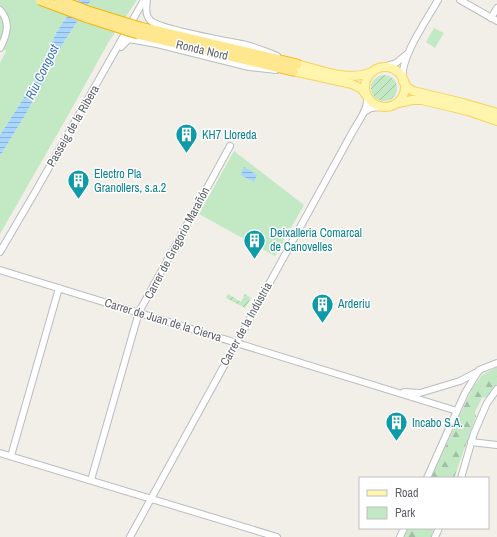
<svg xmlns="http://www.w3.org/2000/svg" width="497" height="537" font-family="'Archivo Narrow',sans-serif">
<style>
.green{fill:#c2e9c4}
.forest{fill:url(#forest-firs)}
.garden{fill:url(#garden-furrows)}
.water{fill:url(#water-rules)}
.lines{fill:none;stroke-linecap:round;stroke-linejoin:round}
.minor-casing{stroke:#b9bcc1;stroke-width:8}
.major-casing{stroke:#f8d258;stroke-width:10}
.highway-casing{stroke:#f7b500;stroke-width:11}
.minor{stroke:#fff;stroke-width:6}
.major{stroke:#fff5ad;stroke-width:8}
.highway{stroke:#ffe78f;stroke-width:9}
.highway-bridge-casing{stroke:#f7b500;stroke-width:11;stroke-linecap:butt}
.highway-bridge{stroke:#ffe78f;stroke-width:9}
.labels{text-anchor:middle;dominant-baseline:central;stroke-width:3;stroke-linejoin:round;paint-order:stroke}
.street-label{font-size:12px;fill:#5e6268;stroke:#fff}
.culture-label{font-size:12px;fill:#0d838f;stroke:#fff;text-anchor:start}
.water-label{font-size:13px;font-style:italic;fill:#3e74b8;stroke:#fff}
</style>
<defs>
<pattern id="forest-firs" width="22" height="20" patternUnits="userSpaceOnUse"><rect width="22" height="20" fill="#c2e9c4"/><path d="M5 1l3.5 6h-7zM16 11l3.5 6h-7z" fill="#a1c0a3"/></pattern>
<pattern id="garden-furrows" width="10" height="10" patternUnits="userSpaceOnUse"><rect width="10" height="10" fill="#c2e9c4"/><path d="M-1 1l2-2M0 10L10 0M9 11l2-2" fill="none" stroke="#a1c0a3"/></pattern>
<pattern id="water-rules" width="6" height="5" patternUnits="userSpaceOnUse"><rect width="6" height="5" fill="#a8d6ff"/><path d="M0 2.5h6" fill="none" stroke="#8cb1d2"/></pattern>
</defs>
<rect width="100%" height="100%" fill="#f1efe7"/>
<g class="green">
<polygon points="0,0 78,0 56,33 34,82 0,135 0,63 6,51 0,48"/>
<polygon points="91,0 137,0 108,43 71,110 0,234 0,156 27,112 62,45"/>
<polygon points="434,28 444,33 435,48 426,42"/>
<polygon points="234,151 304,205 275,256 199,214"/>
</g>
<g class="forest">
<polygon points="497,367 497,384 487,397 482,398 475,412 476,416 454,478 431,478 472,389 482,375"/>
<polygon points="408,528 434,528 431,537 404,537"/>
</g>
<g class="garden">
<circle cx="384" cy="88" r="13"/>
<polygon points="228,294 241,302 245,294 251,298 245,308 226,298"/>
</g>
<g class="water">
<polygon points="78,0 91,0 62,45 27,112 0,156 0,135 34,82 56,33"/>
<polygon points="244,167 257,175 254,182 241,175"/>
</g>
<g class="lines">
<defs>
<g id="minor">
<path d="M147,0C146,6 145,15 150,20C158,29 226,41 242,44C254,47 266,51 277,56"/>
<polyline points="460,0 497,21"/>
<path d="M0,10C11,22 7,35 0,48"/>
<polyline points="491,18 497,8"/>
<polyline points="121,47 129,39 157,44 249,67 276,70"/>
<polyline points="383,67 396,63 407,54"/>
<path d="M403,79C399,59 428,18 438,0"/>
<polyline points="364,112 371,108 381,107"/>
<polyline points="0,252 34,194 144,0"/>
<polyline points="0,270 457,411"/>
<polyline points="404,392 420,393 460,381 479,371"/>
<polyline points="471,442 497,445"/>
<polyline points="0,453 277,537"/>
<polyline points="11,456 59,288"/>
<polyline points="427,478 465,393 479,370 497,363"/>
<polyline points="461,478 474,433 487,403 497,389"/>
<polyline points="91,480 139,312 230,146"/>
<path d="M130,537L353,131C359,120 368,110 367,98"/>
<polyline points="400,537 404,528"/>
<polyline points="435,537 439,528"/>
</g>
<g id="major">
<path d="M297,64C320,70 349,82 372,72"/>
<circle cx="385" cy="87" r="20"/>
<polyline points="293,71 352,84 362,89 365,94"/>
<polyline points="403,81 407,87 413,91 463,103 497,113"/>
<polyline points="398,103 412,100 422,100 468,111 497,121"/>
</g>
<g id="highway">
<polyline points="140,27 297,64"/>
<polyline points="138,34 293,71"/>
</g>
</defs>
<use href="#minor" class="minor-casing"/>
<use href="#major" class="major-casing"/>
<use href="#highway" class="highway-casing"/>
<use href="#minor" class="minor"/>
<use href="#major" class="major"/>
<use href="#highway" class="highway"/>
<defs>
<g id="highway-bridge">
<polyline points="40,0 88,18 138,34"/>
<polyline points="59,0 88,11 140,27"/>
</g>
</defs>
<use href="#highway-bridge" class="highway-bridge-casing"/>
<use href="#highway-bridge" class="highway-bridge"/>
</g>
<defs>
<symbol id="building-pin" viewBox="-11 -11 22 30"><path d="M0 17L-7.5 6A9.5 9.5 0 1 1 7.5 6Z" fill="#0f9aa8" stroke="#fff"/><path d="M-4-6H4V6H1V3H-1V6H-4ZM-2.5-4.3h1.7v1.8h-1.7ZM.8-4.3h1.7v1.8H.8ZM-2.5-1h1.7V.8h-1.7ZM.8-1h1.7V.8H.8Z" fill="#fff"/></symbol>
</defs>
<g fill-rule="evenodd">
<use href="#building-pin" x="174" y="122" width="25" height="34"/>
<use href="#building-pin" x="66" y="168" width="25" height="34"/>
<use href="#building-pin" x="242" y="228" width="25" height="34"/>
<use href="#building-pin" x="310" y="292" width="25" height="34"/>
<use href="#building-pin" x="384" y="410" width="25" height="34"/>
</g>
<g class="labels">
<g class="street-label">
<text transform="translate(202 50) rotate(13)">Ronda Nord</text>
<text transform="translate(73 126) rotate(-60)">Passeig de la Ribera</text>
<text transform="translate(177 243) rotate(-62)">Carrer de Gregorio Marañón</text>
<text transform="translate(163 320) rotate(17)">Carrer de Juan de la Cierva</text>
<text transform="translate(246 324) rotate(-61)">Carrer de la Indústria</text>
</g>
<g class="culture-label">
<text x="202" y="135">KH7 Lloreda</text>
<text x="94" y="174">Electro Pla<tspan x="94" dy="14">Granollers, s.a.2</tspan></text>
<text x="270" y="233">Deixalleria Comarcal<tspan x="270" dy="14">de Canovelles</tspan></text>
<text x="338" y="304">Arderiu</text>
<text x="412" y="423">Incabo S.A.</text>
</g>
<g class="water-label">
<text transform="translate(42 72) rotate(-64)">Riu Congost</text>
</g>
</g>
<rect x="359" y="477" width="130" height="52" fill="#ffffff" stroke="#bfc0c3"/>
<rect x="367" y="490" width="20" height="6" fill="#fff5ad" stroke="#bfc0c3"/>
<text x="395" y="497" font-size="12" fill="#5e6268">Road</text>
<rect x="367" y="507" width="20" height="12" fill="#c2e9c4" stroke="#bfc0c3"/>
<text x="395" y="517" font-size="12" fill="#5e6268">Park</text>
</svg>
